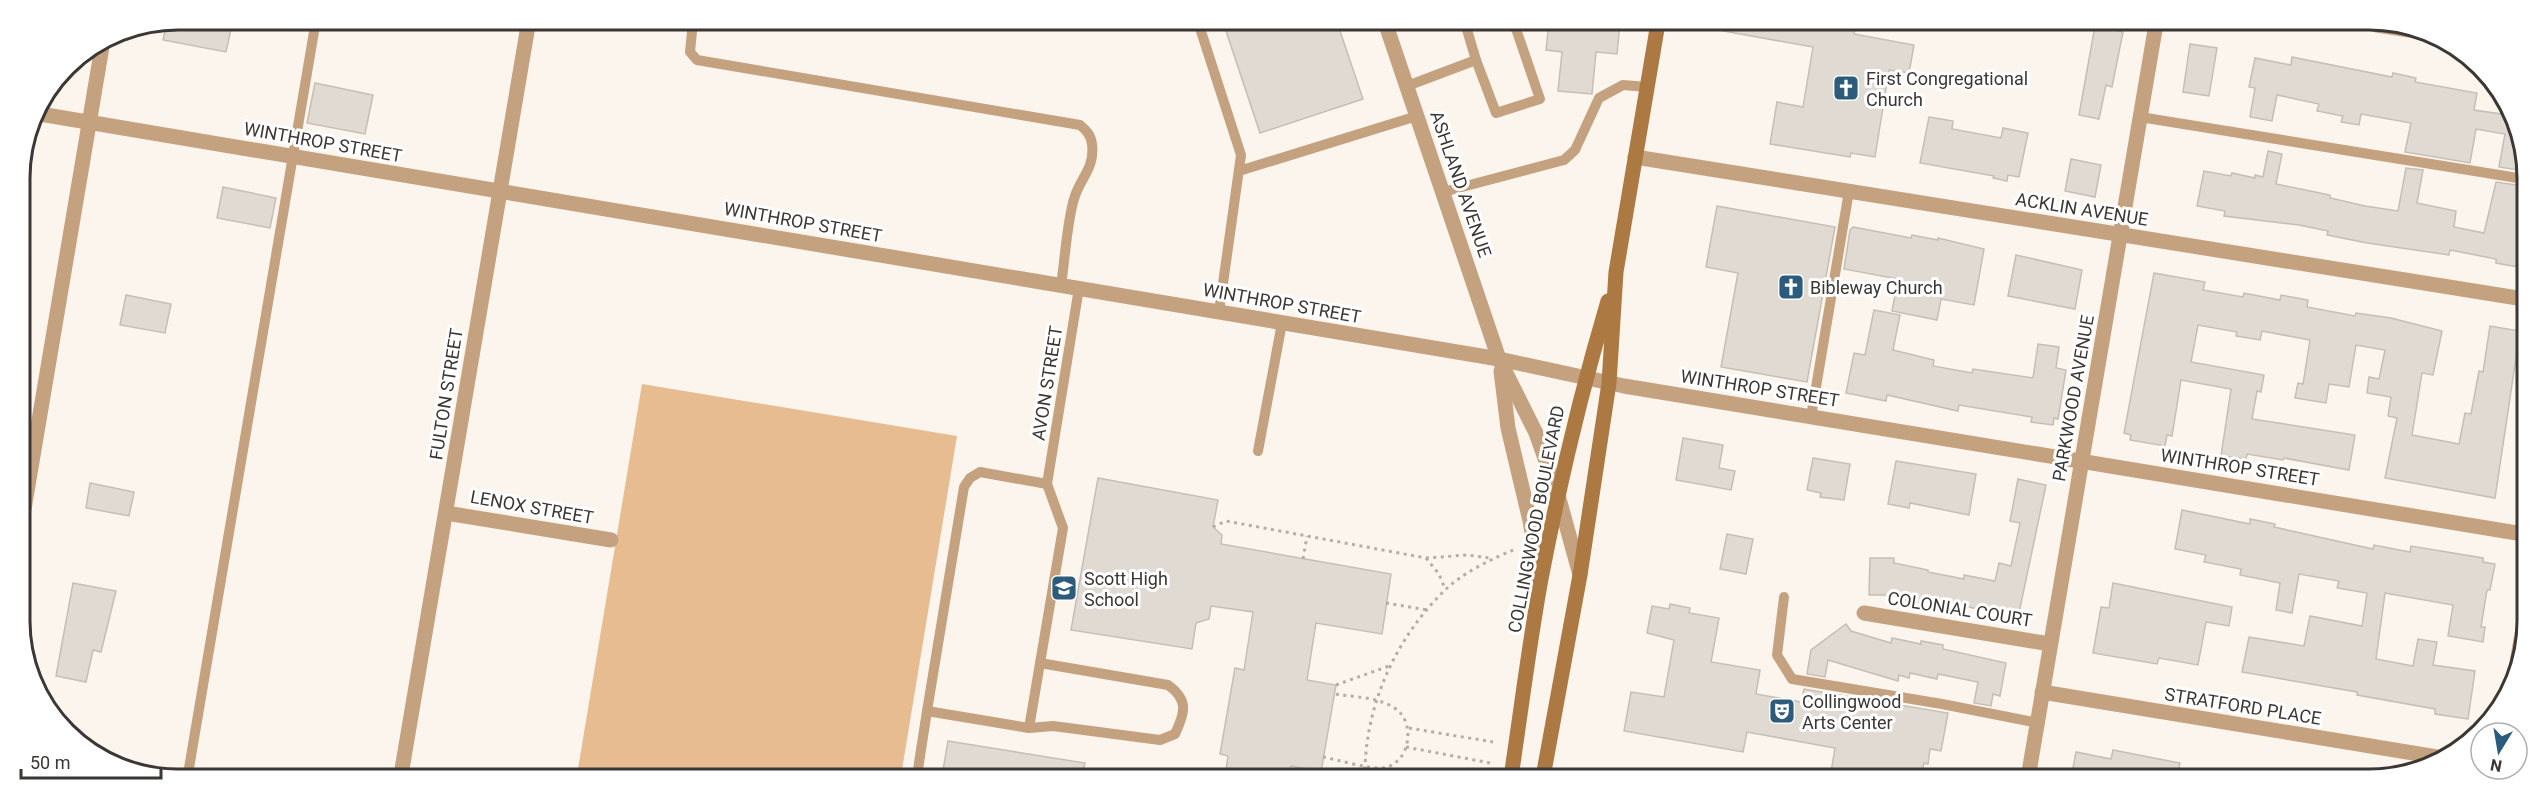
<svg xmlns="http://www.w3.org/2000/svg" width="2547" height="799" font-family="Roboto,sans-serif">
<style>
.garden{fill:#e7bc91}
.building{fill:#e1dad2;stroke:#c5beb7;stroke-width:1.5}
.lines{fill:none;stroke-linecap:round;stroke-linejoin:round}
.path{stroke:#b3aea8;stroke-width:3;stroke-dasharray:3 4.5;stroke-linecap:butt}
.service{stroke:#c5a27f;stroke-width:10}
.minor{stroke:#c5a27f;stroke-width:15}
.tertiary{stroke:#c5a27f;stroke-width:15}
.secondary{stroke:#ab7941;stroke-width:15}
.labels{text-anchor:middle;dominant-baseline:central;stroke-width:6;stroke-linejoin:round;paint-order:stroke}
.poi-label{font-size:18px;fill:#3a3734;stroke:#fff;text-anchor:start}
.street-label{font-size:18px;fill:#3a3734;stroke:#fff}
.rim{fill:none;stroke:#3a3734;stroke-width:3}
</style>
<rect width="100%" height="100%" fill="#fcf5ee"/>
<polygon class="garden" points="642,384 957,436 901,776 577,775"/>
<g class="building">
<polygon points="178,20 233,20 226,52 163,40 167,22"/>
<polygon points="1223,22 1337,22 1363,99 1260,133"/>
<polygon points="1549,23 1620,23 1617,54 1596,52 1592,94 1558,91 1562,52 1546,50"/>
<polygon points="1724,23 1856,24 1854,34 1914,45 1909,73 1889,70 1875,157 1851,153 1850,157 1770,144 1777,102 1803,107 1813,47 1723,31"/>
<polygon points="2095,26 2123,32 2112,87 2106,85 2099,119 2079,115"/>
<polygon points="2190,44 2217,48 2209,96 2183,92"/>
<polygon points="2292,57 2392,77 2393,73 2416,78 2415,82 2477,93 2474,110 2509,115 2525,147 2524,171 2499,167 2505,134 2476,129 2470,163 2405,152 2411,123 2361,114 2359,125 2341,122 2343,116 2317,111 2319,104 2277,95 2272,121 2250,117 2255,88 2249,87 2255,58 2291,65"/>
<polygon points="315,83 373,95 365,134 307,123"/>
<polygon points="1929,117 1953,121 1952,129 2001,138 2003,128 2028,133 2019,177 2008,175 2007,181 1993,178 1994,176 1920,163"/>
<polygon points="2268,151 2282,154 2276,184 2330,195 2330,198 2365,206 2398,211 2406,168 2423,170 2417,203 2456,211 2454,227 2484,233 2496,182 2524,186 2524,268 2496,263 2496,259 2450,250 2449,255 2367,243 2327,235 2328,231 2299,225 2224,216 2225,211 2197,206 2204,171 2231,176 2232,173 2255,178 2255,175 2263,177"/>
<polygon points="2071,159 2101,165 2095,197 2065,191"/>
<polygon points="223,187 276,198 270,228 217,218"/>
<polygon points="1717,206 1835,227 1807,382 1721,367 1738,273 1706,267"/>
<polygon points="1853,227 1911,238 1912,235 1938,240 1938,238 1984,249 1974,305 1941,299 1937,320 1892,311 1898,279 1844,269 1850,230"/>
<polygon points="2016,255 2082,270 2075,309 2008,296"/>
<polygon points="2154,273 2205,282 2203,290 2243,297 2244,293 2280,300 2281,295 2308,300 2307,307 2355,316 2356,313 2391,318 2442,331 2433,375 2422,373 2412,435 2459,444 2465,413 2471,414 2479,371 2483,372 2490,326 2520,331 2495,498 2385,478 2397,418 2388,416 2391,397 2367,393 2369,377 2379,379 2385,350 2356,345 2349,387 2329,384 2326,403 2295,398 2298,383 2303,384 2310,340 2262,331 2260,340 2236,336 2237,332 2198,325 2191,362 2264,375 2261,392 2257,391 2252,419 2355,435 2349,470 2284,458 2283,460 2247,454 2246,459 2221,456 2231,389 2181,380 2172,436 2167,435 2165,446 2130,440 2131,435 2124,433"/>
<polygon points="126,295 171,304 165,333 120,325"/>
<polygon points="1874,310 1900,315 1893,350 1934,360 1933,366 1972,373 1973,369 2033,378 2038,344 2059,347 2056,368 2066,370 2058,419 2054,418 2053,425 2031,422 2032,417 1959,405 1958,411 1887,395 1886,401 1846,393 1854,353 1865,355"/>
<polygon points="1683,438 1723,445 1719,468 1735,471 1731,490 1676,480"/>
<polygon points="1813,458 1850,464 1844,500 1820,497 1821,493 1807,490"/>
<polygon points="1896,461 1976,474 1969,515 1910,503 1909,508 1888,504"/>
<polygon points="1098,478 1218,500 1213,527 1222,535 1221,544 1391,574 1382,634 1316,623 1307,680 1336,685 1321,772 1291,766 1289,777 1225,777 1228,756 1220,754 1235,668 1244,670 1253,612 1211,606 1209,619 1196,623 1192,649 1071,630"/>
<polygon points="2018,479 2046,485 2019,613 1984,607 1983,610 1953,604 1953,607 1922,601 1921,603 1899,599 1900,595 1869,595 1870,558 1894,558 1894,563 1928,570 1928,572 1964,579 1964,575 1995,581 1999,563 2011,566 2020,523 2010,521"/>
<polygon points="90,483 134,492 129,516 86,508"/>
<polygon points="2182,510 2250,524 2250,519 2275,524 2274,527 2373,549 2374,545 2410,552 2411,546 2483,558 2483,562 2495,564 2490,590 2487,590 2481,627 2485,627 2483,642 2448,636 2453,605 2385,593 2376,659 2413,666 2418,639 2437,642 2433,665 2475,671 2468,719 2435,714 2435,709 2357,695 2357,692 2242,672 2249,637 2304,646 2310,616 2362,626 2367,593 2337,588 2339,581 2299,574 2292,613 2276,610 2280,583 2240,575 2241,569 2204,562 2206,555 2175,549"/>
<polygon points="1727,534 1753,539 1746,574 1720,569"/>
<polygon points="73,583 116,591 101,652 93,650 86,682 56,676"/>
<polygon points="2113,583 2232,607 2229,626 2206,622 2198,665 2159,658 2157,664 2093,653 2101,607 2109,608"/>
<polygon points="1670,604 1690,608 1689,613 1719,618 1711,662 1760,670 1756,694 1801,702 1804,689 1948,713 1941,751 1930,749 1928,764 1924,763 1921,778 1830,778 1835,748 1747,732 1743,752 1624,731 1631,692 1664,697 1674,640 1647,633 1652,606 1669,609"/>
<polygon points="1846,624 1851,631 1891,643 1892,638 1921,644 1921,641 1943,645 1943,649 2006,663 2000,696 1993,694 1991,706 1974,703 1978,682 1938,674 1937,679 1910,673 1909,678 1899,675 1898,681 1828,660 1825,677 1807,674 1811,650"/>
<polygon points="948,741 1085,763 1082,776 942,776"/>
<polygon points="2113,750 2180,763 2177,779 2071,778 2076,752 2111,759"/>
</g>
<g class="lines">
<g class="path">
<polyline points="1213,527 1226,521 1426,558 1467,555 1490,558"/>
<polyline points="1426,558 1439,574 1445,589"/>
<polyline points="1303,559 1307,536"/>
<polyline points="1386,603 1427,610"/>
<polyline points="1336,685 1389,666"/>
<polyline points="1409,728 1493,742"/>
<polyline points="1406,747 1490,763"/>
<path d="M1323,757C1338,760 1369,769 1382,768C1411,765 1417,720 1393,707C1376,697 1354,697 1335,694"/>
<polyline points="1321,772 1327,777"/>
<path d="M1365,777C1364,708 1395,639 1444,591C1462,573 1493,558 1516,549"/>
</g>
<g class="service">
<path d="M693,21L690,52L697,60L1080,125C1086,130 1091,135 1092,144C1095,168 1081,177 1075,196C1067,218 1065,261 1061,285"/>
<polyline points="1198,22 1241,155 1219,312"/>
<polyline points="1476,60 1496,113 1540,99 1514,23"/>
<polyline points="1407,86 1476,60 1465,23"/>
<polyline points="2140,117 2524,179"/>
<polyline points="1239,171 1417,116"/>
<polyline points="1443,192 1564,160 1575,150 1599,98 1623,85 1647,87"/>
<polyline points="1811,417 1849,191"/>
<polyline points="1258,451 1282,323"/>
<polyline points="1784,597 1777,655 1792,679 1942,704 2038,723"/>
<polyline points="927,711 964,487 970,478 980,472 1047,484"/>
<path d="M1029,728L1053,726L1160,740L1175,734C1185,713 1189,700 1168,685L1040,663"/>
<polyline points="188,774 316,20"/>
<polyline points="917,776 927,711 1029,728 1063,528 1047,484 1079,288"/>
</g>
<g class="minor">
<polyline points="2377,25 2422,32"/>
<polyline points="34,113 1499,359 1624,386 2523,534"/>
<polyline points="1635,157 2524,299"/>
<polyline points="446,513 611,540"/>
<polyline points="22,521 103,41"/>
<polyline points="1864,613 2050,644"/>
<polyline points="2514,680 2522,634"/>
<polyline points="2042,692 2437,757"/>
<polyline points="401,775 529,20"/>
<polyline points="2028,778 2156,24"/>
</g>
<g class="tertiary">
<polyline points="1385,22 1499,359 1536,433 1558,495 1580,575"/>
<polyline points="1501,371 1508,428 1530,521 1540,580"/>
</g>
<g class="secondary">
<path d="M1511,777C1521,711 1529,645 1541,579C1559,485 1581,392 1608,301"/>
<polyline points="1543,777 1580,575 1609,383 1616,272 1658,23"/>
</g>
</g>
<defs>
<symbol id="church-square" viewBox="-11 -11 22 22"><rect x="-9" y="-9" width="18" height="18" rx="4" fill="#2d5b7b" stroke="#fff"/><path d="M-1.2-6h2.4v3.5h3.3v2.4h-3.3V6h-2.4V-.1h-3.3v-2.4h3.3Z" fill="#fff"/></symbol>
<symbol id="school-square" viewBox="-11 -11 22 22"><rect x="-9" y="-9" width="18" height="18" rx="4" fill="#2d5b7b" stroke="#fff"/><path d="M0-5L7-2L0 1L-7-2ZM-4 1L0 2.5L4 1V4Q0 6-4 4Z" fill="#fff"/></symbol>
<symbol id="theatre-square" viewBox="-11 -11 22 22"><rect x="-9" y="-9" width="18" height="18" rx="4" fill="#2d5b7b" stroke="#fff"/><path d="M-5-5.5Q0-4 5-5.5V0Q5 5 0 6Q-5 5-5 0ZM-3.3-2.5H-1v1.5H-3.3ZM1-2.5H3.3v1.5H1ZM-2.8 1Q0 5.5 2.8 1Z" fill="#fff"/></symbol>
</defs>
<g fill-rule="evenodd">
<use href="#church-square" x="1831" y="73" width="30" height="30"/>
<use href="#church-square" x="1776" y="272" width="30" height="30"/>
<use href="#school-square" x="1049" y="573" width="30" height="30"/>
<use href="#theatre-square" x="1767" y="696" width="30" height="30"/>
</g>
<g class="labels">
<g class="poi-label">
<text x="1866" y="78">First Congregational<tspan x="1866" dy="21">Church</tspan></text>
<text x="1810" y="287">Bibleway Church</text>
<text x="1084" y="578">Scott High<tspan x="1084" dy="21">School</tspan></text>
<text x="1802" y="701">Collingwood<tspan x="1802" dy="21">Arts Center</tspan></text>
</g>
<g class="street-label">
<text transform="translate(323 142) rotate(10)">WINTHROP STREET</text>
<text transform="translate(1461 184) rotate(71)">ASHLAND AVENUE</text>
<text transform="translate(2082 209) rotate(9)">ACKLIN AVENUE</text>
<text transform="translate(803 222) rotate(10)">WINTHROP STREET</text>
<text transform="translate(1282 303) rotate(10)">WINTHROP STREET</text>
<text transform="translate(1047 383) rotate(-81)">AVON STREET</text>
<text transform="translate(1760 388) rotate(9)">WINTHROP STREET</text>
<text transform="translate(446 394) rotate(-81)">FULTON STREET</text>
<text transform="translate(2073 398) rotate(-80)">PARKWOOD AVENUE</text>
<text transform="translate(2240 467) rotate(9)">WINTHROP STREET</text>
<text transform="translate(532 507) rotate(10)">LENOX STREET</text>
<text transform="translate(1536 519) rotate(-79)">COLLINGWOOD BOULEVARD</text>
<text transform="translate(1960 609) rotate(9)">COLONIAL COURT</text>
<text transform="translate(2243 706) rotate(9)">STRATFORD PLACE</text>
</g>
</g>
<path d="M0 0H2547V799H0ZM178 30H2369A148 148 0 0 1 2517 178V621A148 148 0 0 1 2369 769H178A148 148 0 0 1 30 621V178A148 148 0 0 1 178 30Z" fill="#fff" fill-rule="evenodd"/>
<path class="rim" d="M178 30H2369A148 148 0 0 1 2517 178V621A148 148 0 0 1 2369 769H178A148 148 0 0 1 30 621V178A148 148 0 0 1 178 30Z"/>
<g transform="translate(2499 751) rotate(191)"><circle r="28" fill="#ffffff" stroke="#b0afae" stroke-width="1.5"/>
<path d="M0-4.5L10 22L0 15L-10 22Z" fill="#2d5b7b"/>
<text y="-9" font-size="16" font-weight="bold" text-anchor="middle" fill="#3a3734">N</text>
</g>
<path d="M21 769v9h140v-9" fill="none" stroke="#3a3734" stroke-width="3"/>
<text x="30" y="769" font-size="18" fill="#3a3734" stroke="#ffffff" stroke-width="4.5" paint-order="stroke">50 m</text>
</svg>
